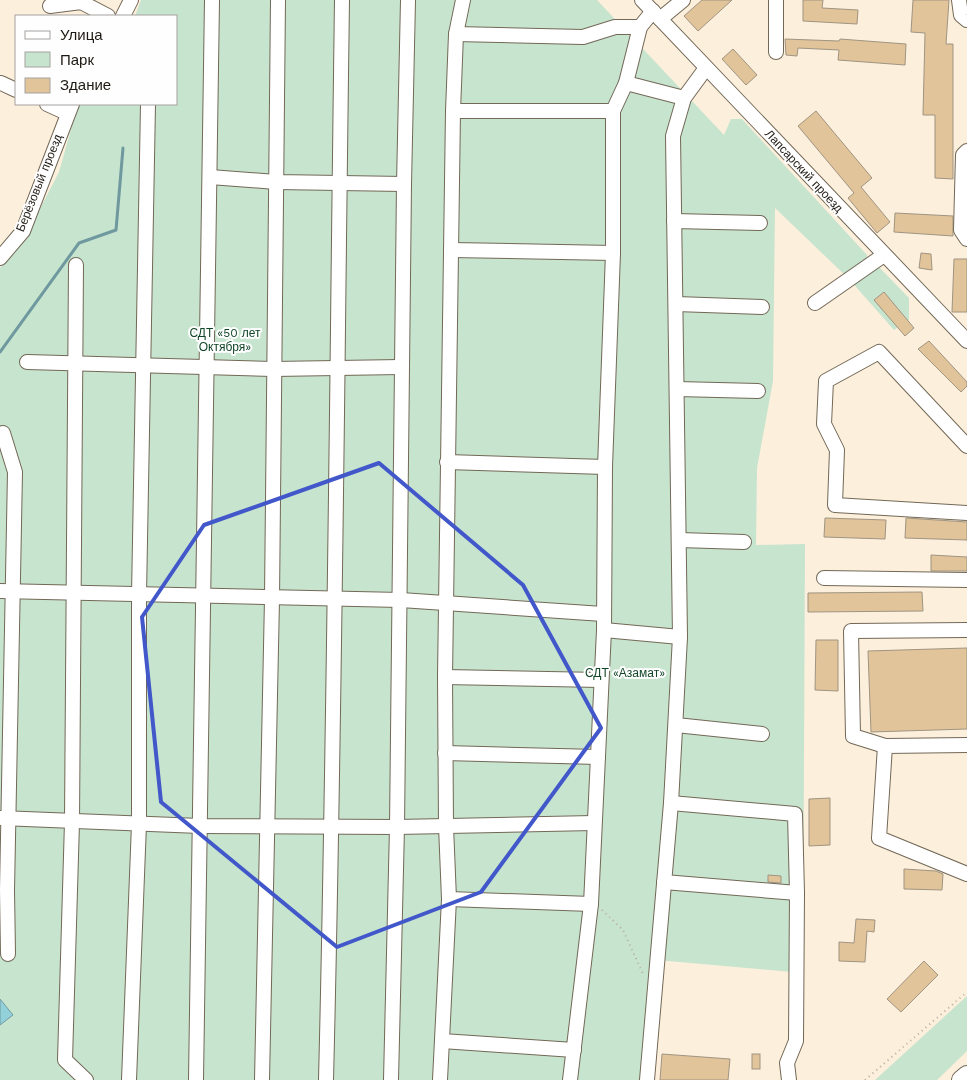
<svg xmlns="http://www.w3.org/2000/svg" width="967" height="1080" font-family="'Work Sans',sans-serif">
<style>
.green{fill:#c7e4cf}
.water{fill:#92d0da;stroke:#6f999e}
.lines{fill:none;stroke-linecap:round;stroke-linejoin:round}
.stream{stroke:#6f999e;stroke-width:3}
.building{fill:#e1c499;stroke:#a09482}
.minor-casing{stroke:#736857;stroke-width:16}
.major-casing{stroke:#736857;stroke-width:20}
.path{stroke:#b7ad9e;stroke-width:2;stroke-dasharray:1 4;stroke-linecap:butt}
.minor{stroke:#fff;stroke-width:14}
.major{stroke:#fff;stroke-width:18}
.marked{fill:none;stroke:#4157ca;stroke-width:4;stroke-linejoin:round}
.labels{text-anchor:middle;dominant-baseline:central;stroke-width:4;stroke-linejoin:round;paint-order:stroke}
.street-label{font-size:12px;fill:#1e1912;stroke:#fefefe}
.park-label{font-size:12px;fill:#124628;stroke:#fefefe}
</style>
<rect width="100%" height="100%" fill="#fcefdc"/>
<g class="green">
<polygon points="141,0 597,0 724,135 731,119 742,119 867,255 866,269 878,266 909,298 909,320 894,330 849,279 775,208 773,381 757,468 756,545 805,544 803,973 657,960 644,1080 0,1080 0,1025 13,1015 0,999 0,268 29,230 59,172 78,104 176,104 176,16 135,16"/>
<polygon points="967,996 967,1051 937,1080 875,1080"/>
</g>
<polygon class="water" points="0,999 13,1015 0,1025"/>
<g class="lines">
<polyline class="stream" points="0,352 79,243 116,230 123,148"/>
</g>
<g class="building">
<polygon points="702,0 732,0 698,31 684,16"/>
<polygon points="803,0 823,0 822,8 858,10 857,24 803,21"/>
<polygon points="913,0 949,0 946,44 953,44 953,179 935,178 935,115 923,115 925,33 911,32"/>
<polygon points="785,39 839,41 840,39 906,44 905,65 838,60 839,50 798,48 797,56 786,55"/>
<polygon points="733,49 757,75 746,85 722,59"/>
<polygon points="816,111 872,178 861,187 890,222 877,233 848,198 854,193 798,126"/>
<polygon points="895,213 953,216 953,236 894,232"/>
<polygon points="921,253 931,254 932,270 919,268"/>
<polygon points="954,259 967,259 967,312 952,312"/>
<polygon points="884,292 914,328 905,336 874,300"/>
<polygon points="929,341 967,382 967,386 961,392 918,349"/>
<polygon points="825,518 886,520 885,539 824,537"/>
<polygon points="906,518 967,522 967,540 905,538"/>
<polygon points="931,555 967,557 967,571 931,571"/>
<polygon points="922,592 923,611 808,612 808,593"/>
<polygon points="816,640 838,640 838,691 815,690"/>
<polygon points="967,648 967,729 871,732 868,651"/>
<polygon points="830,798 830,845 809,846 809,799"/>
<polygon points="904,869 936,871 943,874 942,890 904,889"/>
<polygon points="768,875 781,876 781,883 768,882"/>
<polygon points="856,919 875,920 874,932 867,931 865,962 839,961 839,942 854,943"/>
<polygon points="924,961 938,975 901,1012 887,999"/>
<polygon points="662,1054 730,1059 728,1080 660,1080"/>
<rect x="752" y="1054" width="8" height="15"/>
</g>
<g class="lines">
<defs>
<g id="minor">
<polyline points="642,0 967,341"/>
<polyline points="959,0 961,15 967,20"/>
<polyline points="50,6 81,2 108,16"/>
<polyline points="123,16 131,0"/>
<polyline points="660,19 683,0"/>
<polyline points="456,34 583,37 615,27 640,27"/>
<polyline points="776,52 776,0"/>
<polyline points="1,83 16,90"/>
<polyline points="626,83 684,98"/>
<polyline points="47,104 67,113"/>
<polyline points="453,111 613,111 626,83 640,27 653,11"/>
<polyline points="967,151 963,155 961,230 967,239"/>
<polyline points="210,177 276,182 404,184"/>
<polyline points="674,221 760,223"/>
<polyline points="451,250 613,253"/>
<polyline points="0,258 23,231 72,104"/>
<polyline points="76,265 72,822 65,1060 86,1080"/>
<polyline points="815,303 884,255"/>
<polyline points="676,304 762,307"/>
<polyline points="27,362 273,369 401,367"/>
<polyline points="677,389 758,391"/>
<polyline points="3,433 15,472 7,890 8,954"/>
<polyline points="967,446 879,352 826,381 824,424 837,450 835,505 967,513"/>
<polyline points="447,462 605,467"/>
<polyline points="679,540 744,542"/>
<polyline points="824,578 967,580"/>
<polyline points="0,591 401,600 603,614"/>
<polyline points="604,630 680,637"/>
<polyline points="445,677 601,680"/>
<polyline points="676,725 762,734"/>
<polyline points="967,745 885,746 879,838 967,874"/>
<polyline points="885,746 853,736 851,631 967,630"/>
<polyline points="445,753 598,757"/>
<polyline points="0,818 200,826 397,827 594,823"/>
<polyline points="664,882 797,893 795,814 671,803"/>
<polyline points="449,899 591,904"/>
<polyline points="442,1041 574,1050"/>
<polyline points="129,1080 139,824 139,595 148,104"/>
<polyline points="196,1080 212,0"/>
<polyline points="262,1080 272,599 278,0"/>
<path d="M326,1080C335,720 337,360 342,0"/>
<polyline points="391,1080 397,827 404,184 408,0"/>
<polyline points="440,1080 449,899 446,826 445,677 453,111 456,34 463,0"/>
<polyline points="570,1080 591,904 604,630 605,467 613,253 613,111"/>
<polyline points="647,1080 671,803 680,637 673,136 684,98 706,68"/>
<polyline points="789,1080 787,1063 796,1041 797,893"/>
</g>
<polyline id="major" points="961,1080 967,1075"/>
</defs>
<use href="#minor" class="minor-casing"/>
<use href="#major" class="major-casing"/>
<g class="path">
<polyline points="602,910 623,930 644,976"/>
<polyline points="865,1080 967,992"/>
</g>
<use href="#minor" class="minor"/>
<use href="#major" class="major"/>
</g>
<path class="marked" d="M379,463L523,585L601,728L481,892L337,947L161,802L142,617L204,525Z"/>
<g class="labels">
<g class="street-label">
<text transform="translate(804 171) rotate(47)">Лапсарский проезд</text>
<text transform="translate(39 183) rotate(-68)">Берёзовый проезд</text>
</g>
<g class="park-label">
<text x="225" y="333">СДТ «50 лет<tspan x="225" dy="14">Октября»</tspan></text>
<text x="625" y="673">СДТ «Азамат»</text>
</g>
</g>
<rect x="15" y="15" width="162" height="90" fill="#fefefe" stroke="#a4a2a0"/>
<rect x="25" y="31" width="25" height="8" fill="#ffffff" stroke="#a4a2a0"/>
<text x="60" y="40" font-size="15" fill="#1e1912">Улица</text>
<rect x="25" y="52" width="25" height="15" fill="#c7e4cf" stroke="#a4a2a0"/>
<text x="60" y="65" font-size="15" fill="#1e1912">Парк</text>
<rect x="25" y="78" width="25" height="15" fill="#e1c499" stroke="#a4a2a0"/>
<text x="60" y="90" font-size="15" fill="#1e1912">Здание</text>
</svg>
